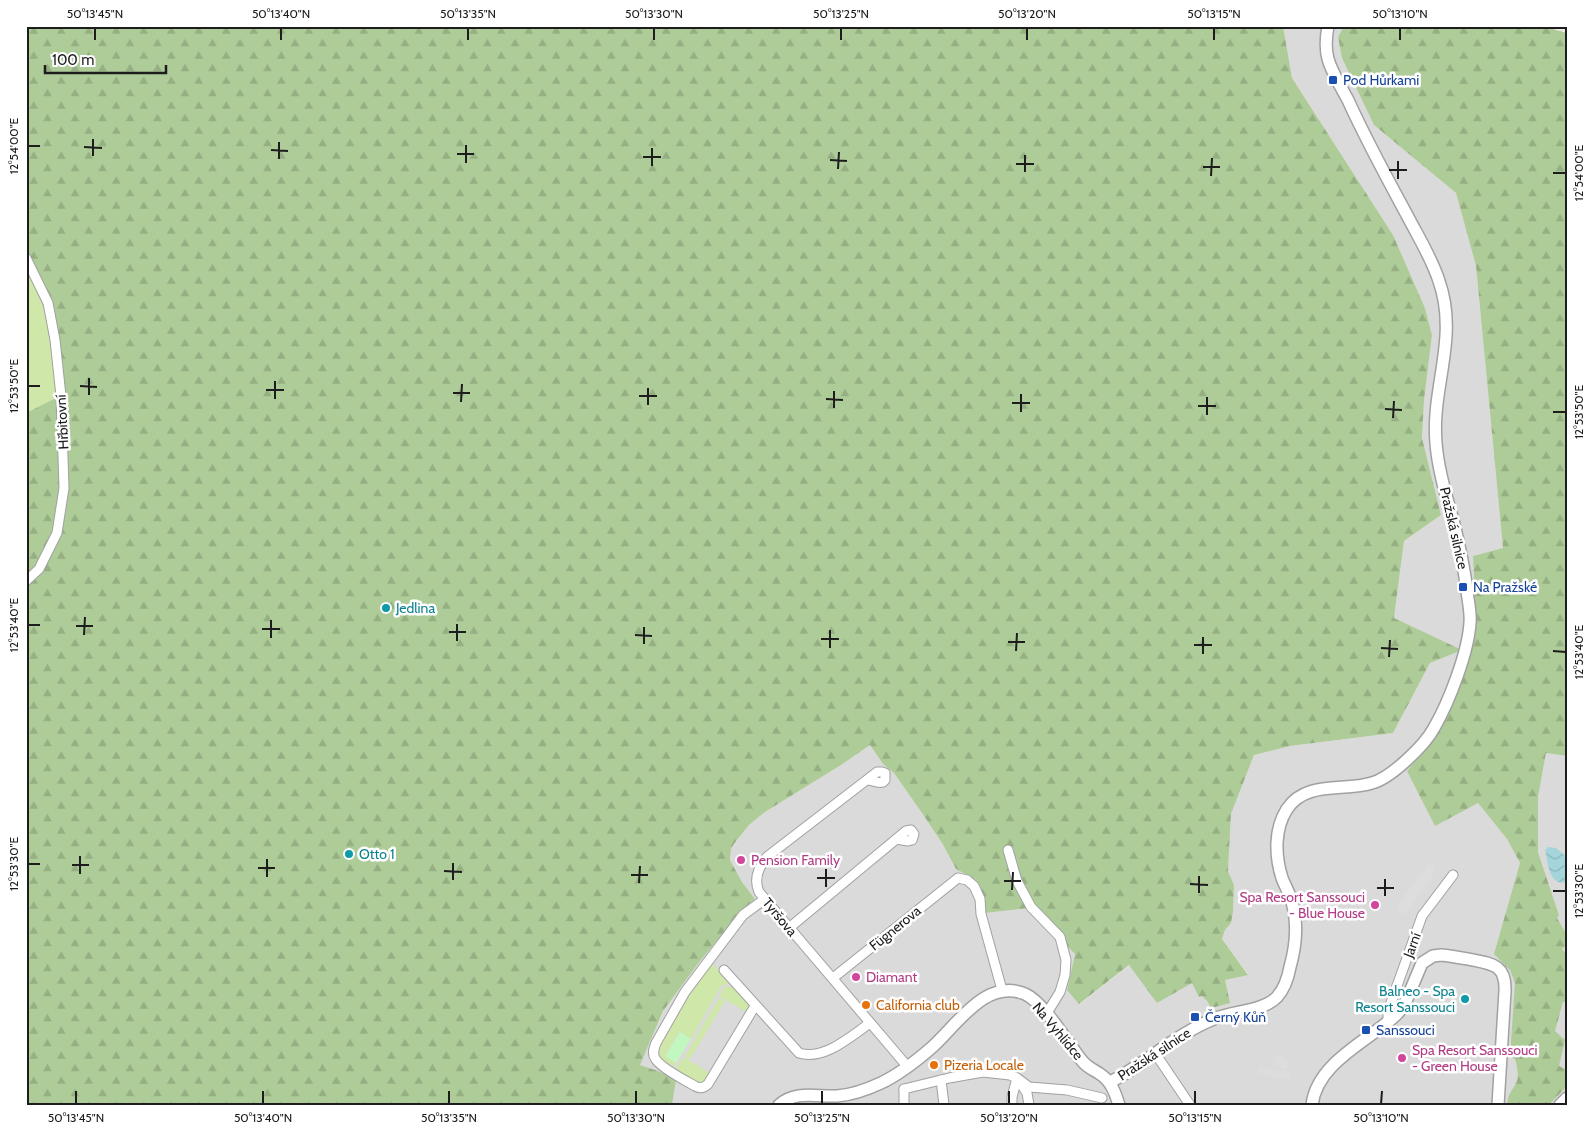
<svg xmlns="http://www.w3.org/2000/svg" width="1593" height="1131" font-family="Cabin,sans-serif">
<style>
.residential{fill:#dbdada}
.grass{fill:#cfe7a9}
.forest{fill:url(#forest-firs)}
.park{fill:#c2f7c0}
.parking{fill:#ddd}
.water{fill:url(#water-waves)}
.lines{fill:none;stroke-linecap:round;stroke-linejoin:round}
.minor-casing{stroke:#a1a1a1;stroke-width:11}
.tertiary-casing{stroke:#a1a1a1;stroke-width:14}
.minor{stroke:#fff;stroke-width:9}
.tertiary{stroke:#fff;stroke-width:11}
.ticks{fill:none;stroke:#1d1d1d;stroke-width:2}
.transit-dot{fill:#1a4fb4;stroke:#fff;stroke-width:2}
.culture-dot{fill:#0f9aa8;stroke:#fff;stroke-width:2}
.hotel-dot{fill:#d1479c;stroke:#fff;stroke-width:2}
.food-dot{fill:#e8710a;stroke:#fff;stroke-width:2}
.labels{text-anchor:middle;dominant-baseline:central;stroke-width:5;stroke-linejoin:round;paint-order:stroke}
.transit-label{font-size:14px;fill:#164399;stroke:#fff;text-anchor:start}
.street-label{font-size:14px;fill:#1d1d1d;stroke:#fff}
.culture-label{font-size:14px;fill:#0d838f;stroke:#fff;text-anchor:start}
.hotel-label{font-size:14px;fill:#b23c85;stroke:#fff;text-anchor:start}
.food-label{font-size:14px;fill:#c56008;stroke:#fff;text-anchor:start}
.neatline{fill:none;stroke:#1d1d1d;stroke-width:2}
.ticks-label{font-size:12px;text-anchor:middle;fill:#1d1d1d}
</style>
<defs>
<pattern id="forest-firs" width="22" height="20" patternUnits="userSpaceOnUse" patternTransform="scale(1.25)"><rect width="22" height="20" fill="#aecc98"/><path d="M5 1l3.5 6h-7zM16 11l3.5 6h-7z" fill="#95af83"/></pattern>
<pattern id="water-waves" width="16" height="10" patternUnits="userSpaceOnUse" patternTransform="scale(1.25)"><rect width="16" height="10" fill="#a4d5da"/><path d="M0 5q4-4 8 0t8 0" fill="none" stroke="#8db6bb"/></pattern>
</defs>
<rect width="100%" height="100%" fill="#eee9e3"/>
<polygon class="residential" points="1283,26 1344,26 1338,37 1374,125 1456,193 1476,266 1503,548 1473,556 1476,631 1451,707 1438,734 1407,771 1478,803 1507,839 1552,922 1559,915 1538,852 1538,797 1546,753 1567,756 1567,1105 672,1105 676,1080 640,1065 663,1011 700,961 743,909 755,899 742,882 730,860 731,849 749,825 765,812 841,765 870,745 883,764 894,773 922,813 942,843 956,869 976,880 981,888 985,913 1029,908 1075,954 1067,989 1080,1004 1130,965 1192,983 1199,997 1202,995 1207,1001 1211,1008 1225,980 1248,974 1222,939 1225,930 1231,923 1233,912 1234,885 1228,871 1231,814 1254,755 1290,746 1393,733 1430,663 1461,650 1394,618 1404,541 1441,515 1422,438 1424,399 1432,335 1425,308 1393,235 1292,78"/>
<g class="grass">
<polygon points="26,264 45,311 49,328 58,398 26,413"/>
<polygon points="710,961 731,984 722,985 691,1039 679,1032 665,1056 676,1063 674,1067 669,1064 665,1065 656,1053 658,1044 686,995"/>
<polygon points="724,987 734,987 751,1005 748,1013 719,996"/>
<polygon points="719,998 725,1001 690,1059 685,1056"/>
<polygon points="684,1057 711,1074 706,1082 701,1085 680,1073 676,1068"/>
</g>
<g class="forest">
<polygon points="26,26 1283,26 1292,78 1393,235 1425,308 1432,335 1424,400 1422,438 1441,515 1404,541 1394,618 1462,650 1430,663 1393,733 1290,746 1254,755 1231,814 1228,871 1234,885 1233,912 1231,923 1225,930 1222,939 1248,975 1225,980 1230,1003 1211,1008 1207,1001 1202,996 1199,997 1192,983 1157,1003 1129,965 1079,1004 1067,990 1075,954 1029,908 985,913 981,888 976,880 956,869 942,843 922,813 894,773 883,764 870,745 841,765 765,812 749,825 734,844 731,849 730,860 742,882 755,899 743,909 700,961 663,1011 640,1065 658,1071 676,1080 672,1105 26,1105 26,413 58,397 49,328 45,311 26,264"/>
<path d="M1344,26H1542L1567,33V756L1546,753L1538,797V852L1559,915L1557,918L1567,935V945L1562,949L1567,955V1002H1563L1555,1031L1565,1040L1559,1066L1567,1070V1086L1549,1105H1507C1508,1092 1513,1091 1517,1081C1519,1074 1517,1066 1515,1059L1510,1056L1515,983L1510,970L1494,954L1520,863L1507,839L1478,803L1435,826L1407,771L1438,734L1451,707L1476,631L1473,556L1503,548L1476,266L1456,193L1374,125L1342,58L1338,37Z"/>
</g>
<polygon class="park" points="680,1032 691,1039 676,1063 665,1056"/>
<g class="parking">
<polygon points="1428,864 1432,865 1435,869 1431,879 1406,913 1400,913 1397,910 1397,906"/>
<polygon points="1280,1053 1290,1064 1284,1070 1290,1071 1291,1078 1273,1078 1273,1072 1271,1077 1257,1072 1260,1066 1273,1071 1283,1071 1273,1059"/>
</g>
<path class="water" d="M1548,847L1556,848L1567,857V882C1549,887 1548,863 1545,850Z"/>
<g class="lines">
<defs>
<g id="minor">
<polyline points="26,258 48,303 55,340 61,396 64,488 57,533 39,569 26,581"/>
<path d="M867,780C873,780 877,784 883,782L885,780V773L882,772H877L768,856C759,866 753,878 759,892L907,1066"/>
<polyline points="1008,850 1017,881 1031,907 1060,937 1066,960 1065,975 1060,992 1047,1013"/>
<polyline points="789,928 906,831 911,830 914,834 912,840 908,841 896,839"/>
<path d="M724,970L799,1053C824,1061 851,1036 870,1023"/>
<polyline points="833,978 958,878 967,880 974,886 980,899 981,914 1002,990"/>
<path d="M755,1006L708,1084C704,1088 700,1089 695,1086C686,1081 659,1067 655,1058C652,1053 654,1048 656,1043L685,992L743,915L765,899"/>
<polyline points="1388,1022 1388,1011 1422,916 1453,875"/>
<polyline points="1155,1053 1190,1105"/>
<polyline points="941,1080 944,1105"/>
<polyline points="1021,1084 1027,1093 1029,1105"/>
<polyline points="904,1089 949,1078 983,1072 1010,1075 1017,1078 1029,1087 1067,1090 1102,1098"/>
<polyline points="904,1089 904,1105"/>
<polyline points="1012,1105 1012,1097 1017,1078"/>
</g>
<g id="tertiary">
<path d="M1110,1082C1147,1063 1177,1033 1216,1018C1234,1011 1264,1011 1277,997C1285,988 1288,978 1290,967C1296,946 1298,924 1292,902C1290,894 1285,886 1282,878C1275,856 1274,829 1287,809C1306,780 1344,792 1372,783C1391,778 1425,745 1434,728C1449,702 1468,653 1470,623C1471,612 1468,601 1467,591C1464,566 1459,544 1453,520C1446,495 1438,469 1436,443C1431,387 1459,338 1439,281C1432,259 1419,238 1408,217C1387,178 1366,140 1348,100C1341,87 1332,73 1328,59C1325,48 1326,37 1328,26"/>
<path d="M779,1105C796,1090 816,1097 837,1096C851,1095 868,1089 881,1083C898,1075 916,1061 930,1049C956,1027 985,977 1025,994C1039,1000 1057,1026 1066,1039C1072,1046 1077,1056 1084,1063C1089,1068 1094,1070 1100,1074C1111,1081 1115,1092 1119,1105"/>
<path d="M1312,1105C1317,1062 1369,1041 1397,1014L1404,1006L1422,963L1433,956L1441,955C1452,956 1462,958 1473,960C1494,964 1506,966 1505,991L1498,1105"/>
<polyline points="1560,1105 1567,1098"/>
</g>
</defs>
<use href="#minor" class="minor-casing"/>
<use href="#tertiary" class="tertiary-casing"/>
<use href="#minor" class="minor"/>
<use href="#tertiary" class="tertiary"/>
</g>
<path class="ticks" d="M95,40V28M281,40V28M468,40V28M654,40V28M841,40V28M1027,40V28M1214,40V28M1400,40V28M28,146H40M84,147L102,148M271,150L288,151M457,154H474M93,156V139M643,157H661M279,159V142M830,160L847,161M466,163V145M1016,164H1034M652,166V148M1203,167H1220M838,169L839,152M1389,170H1407M1025,172V155M1553,173H1566M1211,176L1212,158M1398,179V161M28,386H40M80,386L97,387M266,390H284M453,393H470M89,395V378M639,396H657M275,399V381M826,399L843,400M461,402L462,384M1012,403H1030M648,405V388M1198,406H1216M834,408V391M1385,409L1402,410M1021,412V394M1553,412H1566M1207,415V397M1393,418L1394,401M28,625H40M76,626H93M262,629H280M449,632H466M84,635L85,617M635,635L652,636M271,638V620M821,639H839M457,641V624M1008,642H1025M644,644V627M1194,645H1212M830,648V630M1381,648L1398,649M1016,651L1017,633M1553,651L1566,652M1203,654V637M1389,657L1390,640M28,864H40M72,865H89M258,868H275M444,871L462,872M80,874V856M631,875H648M267,877V859M817,878H835M453,880V863M1004,881H1021M639,883L640,866M1190,884L1208,885M826,887V869M1377,888H1394M1012,890L1013,872M1553,891H1566M1199,893V876M1385,896V879M76,1104V1091M263,1104V1091M449,1104V1091M636,1104V1091M822,1104V1091M1009,1104V1091M1195,1104V1091M1381,1104L1382,1091"/>
<g class="transit-dot">
<rect x="1328" y="75" width="10" height="10" rx="2.5"/>
<rect x="1458" y="582" width="10" height="10" rx="2.5"/>
<rect x="1190" y="1012" width="10" height="10" rx="2.5"/>
<rect x="1361" y="1025" width="10" height="10" rx="2.5"/>
</g>
<g class="culture-dot">
<circle cx="386" cy="608" r="5"/>
<circle cx="349" cy="854" r="5"/>
<circle cx="1465" cy="999" r="5"/>
</g>
<g class="hotel-dot">
<circle cx="741" cy="860" r="5"/>
<circle cx="1375" cy="905" r="5"/>
<circle cx="856" cy="977" r="5"/>
<circle cx="1402" cy="1058" r="5"/>
</g>
<g class="food-dot">
<circle cx="866" cy="1005" r="5"/>
<circle cx="934" cy="1065" r="5"/>
</g>
<g class="labels">
<g class="transit-label">
<text x="1343" y="80">Pod Hůrkami</text>
<text x="1473" y="587">Na Pražské</text>
<text x="1205" y="1017">Černý Kůň</text>
<text x="1376" y="1030">Sanssouci</text>
</g>
<g class="street-label">
<text transform="translate(62 422) rotate(-93)">Hřbitovní</text>
<text transform="translate(1454 528) rotate(77)">Pražská silnice</text>
<text transform="translate(780 917) rotate(50)">Tyršova</text>
<text transform="translate(895 928) rotate(-39)">Fügnerova</text>
<text transform="translate(1412 945) rotate(-70)">Jarní</text>
<text transform="translate(1058 1031) rotate(50)">Na Vyhlídce</text>
<text transform="translate(1154 1054) rotate(-33)">Pražská silnice</text>
</g>
<g class="culture-label">
<text x="396" y="608">Jedlina</text>
<text x="359" y="854">Otto 1</text>
<text x="1455" y="991" text-anchor="end">Balneo - Spa<tspan x="1455" dy="16">Resort Sanssouci</tspan></text>
</g>
<g class="hotel-label">
<text x="751" y="860">Pension Family</text>
<text x="1365" y="897" text-anchor="end">Spa Resort Sanssouci<tspan x="1365" dy="16">- Blue House</tspan></text>
<text x="866" y="977">Diamant</text>
<text x="1412" y="1050">Spa Resort Sanssouci<tspan x="1412" dy="16">- Green House</tspan></text>
</g>
<g class="food-label">
<text x="876" y="1005">California club</text>
<text x="944" y="1065">Pizeria Locale</text>
</g>
</g>
<rect width="1593" height="1131" fill="none" stroke="#ffffff" stroke-width="55"/>
<path d="M45 65v8h121v-8" fill="none" stroke="#1d1d1d" stroke-width="2.5"/>
<text x="52" y="65" font-size="15" fill="#1d1d1d" stroke="#ffffff" stroke-width="4" paint-order="stroke">100 m</text>
<rect x="28" y="28" width="1538" height="1076" class="neatline"/>
<g class="ticks-label">
<text x="95" y="18">50°13'45"N</text>
<text x="281" y="18">50°13'40"N</text>
<text x="468" y="18">50°13'35"N</text>
<text x="654" y="18">50°13'30"N</text>
<text x="841" y="18">50°13'25"N</text>
<text x="1027" y="18">50°13'20"N</text>
<text x="1214" y="18">50°13'15"N</text>
<text x="1400" y="18">50°13'10"N</text>
<text transform="translate(14 146) rotate(-90)" y="4">12°54'00"E</text>
<text transform="translate(1579 173) rotate(-90)" y="4">12°54'00"E</text>
<text transform="translate(14 386) rotate(-90)" y="4">12°53'50"E</text>
<text transform="translate(1579 412) rotate(-90)" y="4">12°53'50"E</text>
<text transform="translate(14 625) rotate(-90)" y="4">12°53'40"E</text>
<text transform="translate(1579 652) rotate(-90)" y="4">12°53'40"E</text>
<text transform="translate(14 864) rotate(-90)" y="4">12°53'30"E</text>
<text transform="translate(1579 891) rotate(-90)" y="4">12°53'30"E</text>
<text x="76" y="1122">50°13'45"N</text>
<text x="263" y="1122">50°13'40"N</text>
<text x="449" y="1122">50°13'35"N</text>
<text x="636" y="1122">50°13'30"N</text>
<text x="822" y="1122">50°13'25"N</text>
<text x="1009" y="1122">50°13'20"N</text>
<text x="1195" y="1122">50°13'15"N</text>
<text x="1381" y="1122">50°13'10"N</text>
</g>
</svg>
